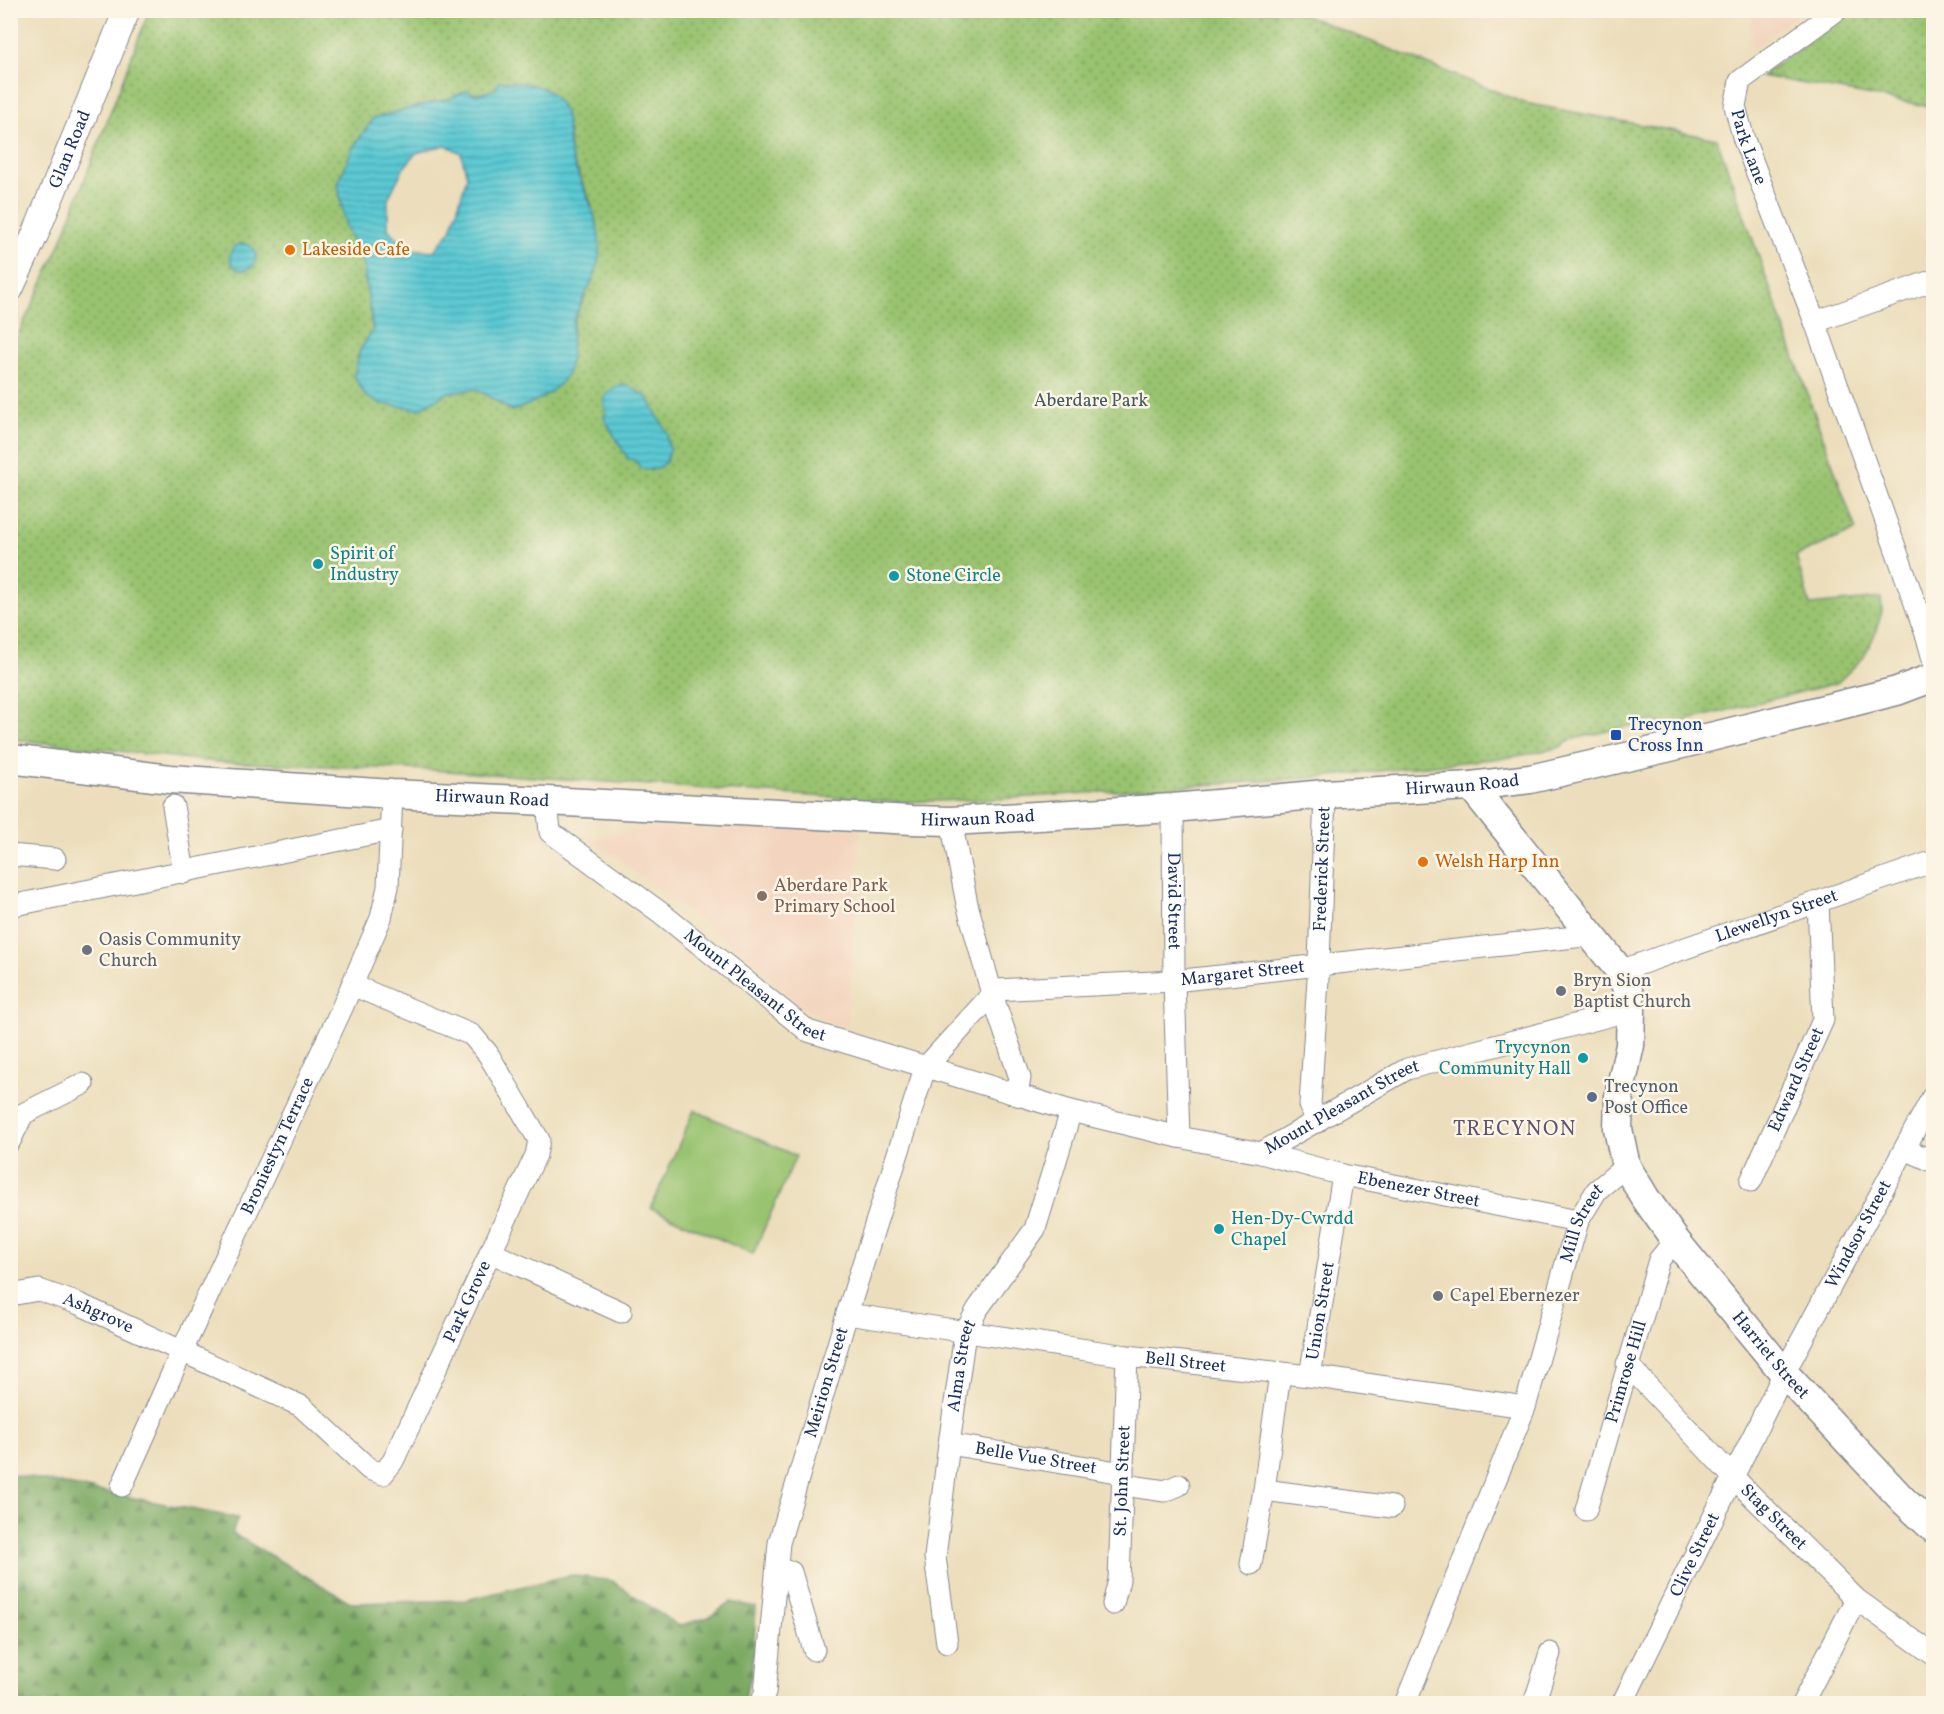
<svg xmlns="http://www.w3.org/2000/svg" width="1944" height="1714" font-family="Vollkorn,serif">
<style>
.built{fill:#f3d4be}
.forest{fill:url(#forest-firs);stroke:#4a6c60;stroke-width:1.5}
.park{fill:url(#park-dots);stroke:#5a7967;stroke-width:1.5;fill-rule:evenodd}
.pitch{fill:#99c370;stroke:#5a7967;stroke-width:1.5}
.water{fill:url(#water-rules);stroke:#3c7c98;stroke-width:1.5;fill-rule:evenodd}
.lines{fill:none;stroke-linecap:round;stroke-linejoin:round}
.minor-casing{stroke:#84868d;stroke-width:23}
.tertiary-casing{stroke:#84868d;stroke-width:28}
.secondary-casing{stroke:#84868d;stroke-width:31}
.minor{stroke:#fff;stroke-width:21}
.tertiary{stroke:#fff;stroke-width:26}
.secondary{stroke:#fff;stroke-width:28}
.food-dot{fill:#e8710a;stroke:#fcf5e5;stroke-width:2}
.culture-dot{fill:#0f9aa8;stroke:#fcf5e5;stroke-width:2}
.transit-dot{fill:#1a4fb4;stroke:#fcf5e5;stroke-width:2}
.education-dot{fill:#8d6e63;stroke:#fcf5e5;stroke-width:2}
.worship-dot{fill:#6b7280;stroke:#fcf5e5;stroke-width:2}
.service-dot{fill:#5c6f8a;stroke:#fcf5e5;stroke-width:2}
.labels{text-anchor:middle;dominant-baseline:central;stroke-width:5;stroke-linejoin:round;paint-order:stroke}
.street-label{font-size:18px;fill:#1b2f5e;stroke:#fcf5e5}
.food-label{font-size:18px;fill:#c56008;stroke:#fcf5e5;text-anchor:start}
.park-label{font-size:18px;fill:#415b63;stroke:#fcf5e5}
.culture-label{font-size:18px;fill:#0d838f;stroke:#fcf5e5;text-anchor:start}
.transit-label{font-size:18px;fill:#164399;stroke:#fcf5e5;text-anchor:start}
.education-label{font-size:18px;fill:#785e54;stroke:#fcf5e5;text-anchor:start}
.worship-label{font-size:18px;fill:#5b616d;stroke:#fcf5e5;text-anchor:start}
.service-label{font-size:18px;fill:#4e5e75;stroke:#fcf5e5;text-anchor:start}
.quarter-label{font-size:21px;letter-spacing:1.5px;fill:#60556f;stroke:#fcf5e5}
</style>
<defs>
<pattern id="forest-firs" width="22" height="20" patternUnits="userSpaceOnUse" patternTransform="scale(1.5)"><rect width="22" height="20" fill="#7aa962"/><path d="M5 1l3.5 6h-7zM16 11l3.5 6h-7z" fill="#638a54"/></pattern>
<pattern id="park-dots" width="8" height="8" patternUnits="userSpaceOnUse" patternTransform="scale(1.5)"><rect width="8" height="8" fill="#99c370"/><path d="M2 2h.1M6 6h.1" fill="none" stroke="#7c9f5f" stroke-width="1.8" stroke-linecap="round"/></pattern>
<pattern id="water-rules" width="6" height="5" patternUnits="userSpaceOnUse" patternTransform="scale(1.5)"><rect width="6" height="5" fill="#5cc9d3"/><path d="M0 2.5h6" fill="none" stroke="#4ba4ae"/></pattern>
</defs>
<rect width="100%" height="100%" fill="#fcf5e5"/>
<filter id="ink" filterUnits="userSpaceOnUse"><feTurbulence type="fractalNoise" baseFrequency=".0167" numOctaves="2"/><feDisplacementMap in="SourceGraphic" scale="12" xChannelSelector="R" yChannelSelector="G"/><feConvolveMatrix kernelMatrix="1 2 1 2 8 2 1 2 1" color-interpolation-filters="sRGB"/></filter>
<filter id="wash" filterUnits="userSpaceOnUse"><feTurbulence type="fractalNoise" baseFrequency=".008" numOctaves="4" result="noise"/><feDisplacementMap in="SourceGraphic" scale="24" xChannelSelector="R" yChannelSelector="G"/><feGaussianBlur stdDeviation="1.35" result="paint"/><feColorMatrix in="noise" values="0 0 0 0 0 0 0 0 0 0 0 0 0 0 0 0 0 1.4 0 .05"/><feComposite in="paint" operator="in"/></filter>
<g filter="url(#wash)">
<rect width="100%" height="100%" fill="#ecdebc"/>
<g class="built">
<polygon points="1752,11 1752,10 1803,11 1754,47 1751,45"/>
<polygon points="645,828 860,829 847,1027 825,1020 799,1005 745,953 590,839"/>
</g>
<polygon class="forest" points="10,1474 238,1518 232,1533 352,1603 466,1600 570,1575 613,1581 678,1626 709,1617 731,1602 756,1607 752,1673 742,1704 11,1703"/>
<g class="park">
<path d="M149,11H1295L1525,103L1717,139L1856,530L1796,556L1810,605L1881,598L1882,611L1875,634L1864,657L1837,683L1673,724L1652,721L1573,739L1558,748L1512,757L1321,777L1000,799L899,802L431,770L216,762L11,739V350L58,249ZM496,89L569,130L570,154L592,205L585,296L574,320L567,374L512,411L477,389L449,392L419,409L360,350L373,331L363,263L346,227L338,184L352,149L374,118L451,98L468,90L476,95ZM607,413L667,442L670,448L604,415Z"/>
<polygon points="1852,11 1933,11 1933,107 1761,76"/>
</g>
<polygon class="pitch" points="694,1110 796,1156 753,1254 651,1208"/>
<g class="water">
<path d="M499,81C516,83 538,82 551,94C574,114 564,132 571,156C580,184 596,208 599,238C603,275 585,288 574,319C569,335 574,359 567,374C557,393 531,404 512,411L477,389L449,392L419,409L383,404L366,397L354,376L360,350L373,330L363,263L346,227L338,184L352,149L374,118L451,98L468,90L476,95L496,89ZM446,145L461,153L467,177L451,230L434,251L409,249L388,229V199L403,169L416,153Z"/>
<circle cx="243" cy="257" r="13"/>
<path d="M627,385L647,397L668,435L667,442L670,448L666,462L660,467L651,470L641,468L634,460L628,459L604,418V415L607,413C598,396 611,386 627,385Z"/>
</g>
</g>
<g filter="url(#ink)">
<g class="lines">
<defs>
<g id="minor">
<path id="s1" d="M1837,10L1740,81L1735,106L1744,140L1815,322L1927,637L1934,663"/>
<polyline points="1815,322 1934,280"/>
<path id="s2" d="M547,801L550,832L661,913L808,1031L1071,1111L1179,1137L1261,1153L1407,1069L1631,1010"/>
<polyline points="173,806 184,873"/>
<path id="s3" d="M1173,808L1174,981L1179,1137"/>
<polyline points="951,821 967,904 992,994 1020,1078 1017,1095"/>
<polyline points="10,855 55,859"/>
<polyline points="10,906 391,830"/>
<path id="s4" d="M1620,971L1934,861"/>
<path id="s5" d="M1317,1122L1310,1105L1319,963L1325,794"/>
<polyline points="10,1141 23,1114 83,1084"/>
<polyline points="1905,1149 1934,1162"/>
<path id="s6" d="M1261,1153L1343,1175L1578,1221"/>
<path id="s7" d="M1751,1181L1823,1020L1818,902"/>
<polyline points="490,1252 621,1312"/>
<path id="s8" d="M10,1295L39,1290L79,1304L301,1406L369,1469L383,1474L393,1461L536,1155L539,1140L488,1054L472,1035L352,985"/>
<path id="s9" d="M847,1314L1127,1356L1310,1376L1525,1407"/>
<path id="s10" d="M1627,1364L1733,1477L1856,1599L1934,1655"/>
<path id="s11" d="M1310,1376L1343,1175"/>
<path id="s12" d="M949,1444L1123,1473"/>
<polyline points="1124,1485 1165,1491 1179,1485"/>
<path id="s13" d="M122,1486L182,1351L342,1008L381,918L388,887L392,794"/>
<polyline points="1264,1490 1392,1507"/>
<path id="s14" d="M1586,1510L1659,1260L1675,1240"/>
<polyline points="1251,1564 1264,1490 1280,1373"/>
<polyline points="777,1569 791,1572 814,1650"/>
<path id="s15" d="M1113,1604L1119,1580L1127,1356"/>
<path id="s16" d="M947,1643L935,1557L949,1444L965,1333L977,1310L1035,1229L1071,1111"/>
<path id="s17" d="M761,1704L765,1693L779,1543L847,1314L925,1068L996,990L1174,981L1593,935"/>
<path id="s18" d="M1405,1704L1525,1407L1578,1221L1597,1190L1626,1166"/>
<polyline points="1534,1704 1550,1653"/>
<path id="s19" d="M1622,1704L1784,1373L1934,1094"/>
<polyline points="1802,1704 1856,1599"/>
</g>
<g id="tertiary">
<path id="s20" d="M10,289L35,235L127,10"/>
</g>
<g id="secondary">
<path id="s21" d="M10,759L170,779L392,794L547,801L912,820L951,821L1173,808L1325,794L1471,786L1530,779L1666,748L1897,691L1934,677"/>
<path id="s22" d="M1471,786L1620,971L1629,994L1631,1010L1630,1045L1619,1096L1618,1129L1626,1166L1646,1199L1675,1240L1784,1373L1903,1500L1934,1529"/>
</g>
</defs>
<use href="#minor" class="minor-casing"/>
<use href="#tertiary" class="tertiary-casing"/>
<use href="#secondary" class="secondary-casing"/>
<use href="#minor" class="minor"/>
<use href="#tertiary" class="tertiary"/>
<use href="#secondary" class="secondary"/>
</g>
</g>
<g class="food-dot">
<circle cx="290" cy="250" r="6"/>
<circle cx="1423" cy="862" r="6"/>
</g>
<g class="culture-dot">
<circle cx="318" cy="564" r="6"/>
<circle cx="894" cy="576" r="6"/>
<circle cx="1583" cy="1058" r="6"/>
<circle cx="1219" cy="1229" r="6"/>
</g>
<rect class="transit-dot" x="1610" y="729" width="12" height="12" rx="3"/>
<circle class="education-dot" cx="762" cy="896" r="6"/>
<g class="worship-dot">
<circle cx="87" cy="950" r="6"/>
<circle cx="1561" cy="991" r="6"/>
<circle cx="1438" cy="1296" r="6"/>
</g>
<circle class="service-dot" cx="1592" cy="1097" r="6"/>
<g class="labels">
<g class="street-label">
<text stroke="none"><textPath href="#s1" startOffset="189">Park Lane</textPath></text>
<text stroke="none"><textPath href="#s20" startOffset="152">Glan Road</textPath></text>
<text stroke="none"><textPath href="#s21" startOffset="1456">Hirwaun Road</textPath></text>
<text stroke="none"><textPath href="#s21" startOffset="484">Hirwaun Road</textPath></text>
<text stroke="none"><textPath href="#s21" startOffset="970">Hirwaun Road</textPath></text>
<text stroke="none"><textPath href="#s5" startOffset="255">Frederick Street</textPath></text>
<text stroke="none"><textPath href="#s3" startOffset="93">David Street</textPath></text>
<text stroke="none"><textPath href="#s4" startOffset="166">Llewellyn Street</textPath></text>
<text stroke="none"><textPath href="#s17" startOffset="1012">Margaret Street</textPath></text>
<text stroke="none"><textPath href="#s2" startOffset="288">Mount Pleasant Street</textPath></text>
<text stroke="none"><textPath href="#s7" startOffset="111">Edward Street</textPath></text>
<text stroke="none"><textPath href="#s2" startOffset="920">Mount Pleasant Street</textPath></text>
<text stroke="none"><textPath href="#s13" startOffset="374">Broniestyn Terrace</textPath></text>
<text stroke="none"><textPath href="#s6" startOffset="162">Ebenezer Street</textPath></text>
<text stroke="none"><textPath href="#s18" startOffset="513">Mill Street</textPath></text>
<text stroke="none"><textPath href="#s19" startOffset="526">Windsor Street</textPath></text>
<text stroke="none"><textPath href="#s8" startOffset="616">Park Grove</textPath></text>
<text stroke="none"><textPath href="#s11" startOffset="66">Union Street</textPath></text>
<text stroke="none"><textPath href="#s8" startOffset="93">Ashgrove</textPath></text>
<text stroke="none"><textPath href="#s22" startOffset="675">Harriet Street</textPath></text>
<text stroke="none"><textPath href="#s9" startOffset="342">Bell Street</textPath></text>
<text stroke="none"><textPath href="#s16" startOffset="280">Alma Street</textPath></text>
<text stroke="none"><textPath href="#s14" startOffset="144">Primrose Hill</textPath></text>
<text stroke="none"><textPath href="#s17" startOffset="330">Meirion Street</textPath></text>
<text stroke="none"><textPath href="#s12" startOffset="88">Belle Vue Street</textPath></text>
<text stroke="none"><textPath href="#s15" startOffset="124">St. John Street</textPath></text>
<text stroke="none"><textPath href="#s10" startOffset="212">Stag Street</textPath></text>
<text stroke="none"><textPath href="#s19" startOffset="166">Clive Street</textPath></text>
</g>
<g class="food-label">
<text x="302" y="250">Lakeside Cafe</text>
<text x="1435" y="862">Welsh Harp Inn</text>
</g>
<g class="park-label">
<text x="1091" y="401">Aberdare Park</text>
</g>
<g class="culture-label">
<text x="330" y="554">Spirit of<tspan x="330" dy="21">Industry</tspan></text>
<text x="906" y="576">Stone Circle</text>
<text x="1571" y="1048" text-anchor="end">Trycynon<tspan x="1571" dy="21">Community Hall</tspan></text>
<text x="1231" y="1219">Hen-Dy-Cwrdd<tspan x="1231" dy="21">Chapel</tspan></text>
</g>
<g class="transit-label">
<text x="1628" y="725">Trecynon<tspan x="1628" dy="21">Cross Inn</tspan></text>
</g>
<g class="education-label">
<text x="774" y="886">Aberdare Park<tspan x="774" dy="21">Primary School</tspan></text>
</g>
<g class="worship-label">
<text x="99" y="940">Oasis Community<tspan x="99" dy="21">Church</tspan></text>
<text x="1573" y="981">Bryn Sion<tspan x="1573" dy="21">Baptist Church</tspan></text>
<text x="1450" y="1296">Capel Ebernezer</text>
</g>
<g class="service-label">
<text x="1604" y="1087">Trecynon<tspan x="1604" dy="21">Post Office</tspan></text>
</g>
<g class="quarter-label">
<text x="1515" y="1129">TRECYNON</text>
</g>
</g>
<rect width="1944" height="1714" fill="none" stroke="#fcf5e5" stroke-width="36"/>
</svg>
